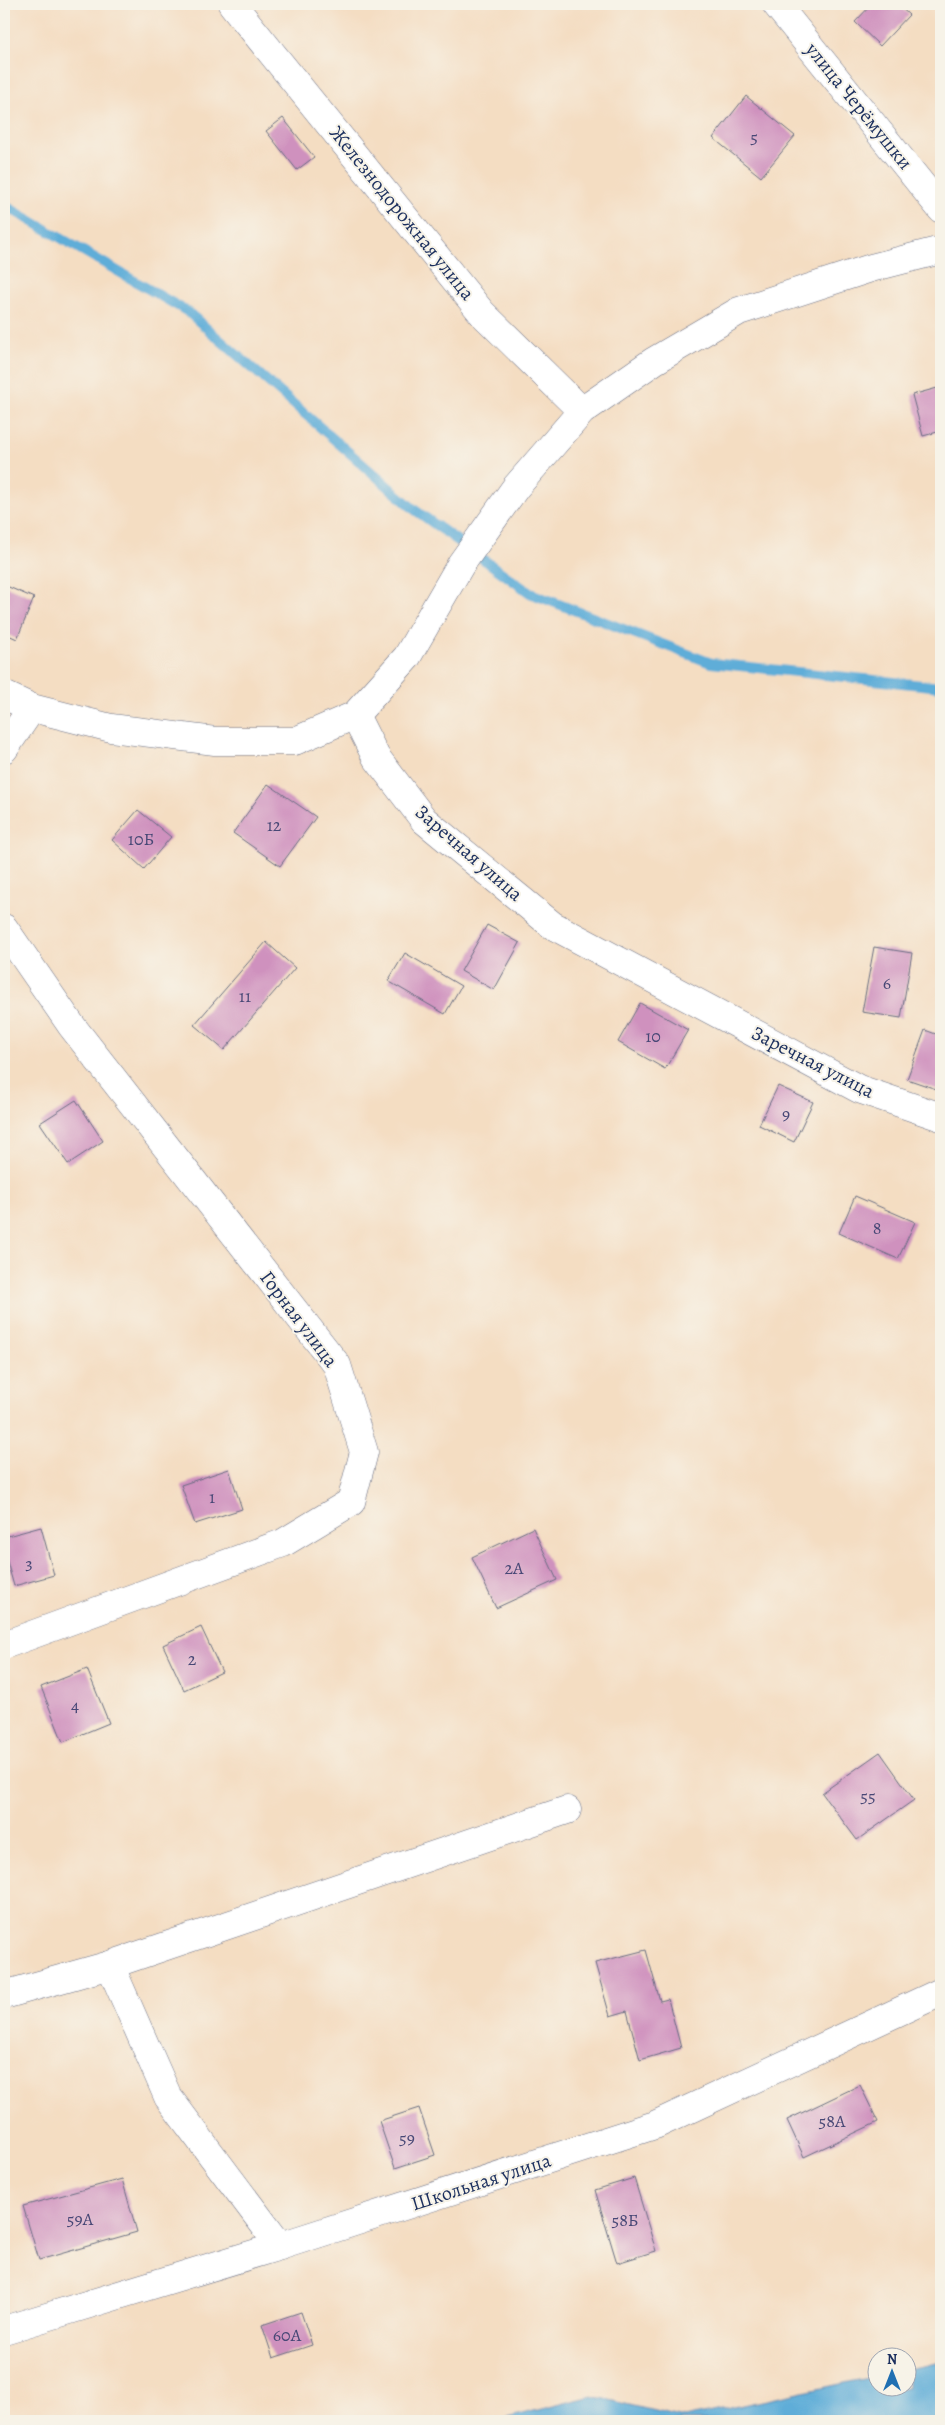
<svg xmlns="http://www.w3.org/2000/svg" width="945" height="2425" font-family="Alegreya,serif">
<style>
.water{fill:#5eadd8;stroke:#3c6e9b}
.lines{fill:none;stroke-linecap:round;stroke-linejoin:round}
.stream{stroke:#5eadd8;stroke-width:10}
.building{fill:#cf91be}
.minor-casing{stroke:#676c81;stroke-width:29}
.minor{stroke:#fff;stroke-width:28}
.labels{text-anchor:middle;dominant-baseline:central;stroke-width:4;stroke-linejoin:round;paint-order:stroke}
.number-label{font-size:18px;fill:#484876}
.street-label{font-size:20px;fill:#1b2f5e;stroke:#f7f3e8}
</style>
<rect width="100%" height="100%" fill="#f7f3e8"/>
<filter id="ink" filterUnits="userSpaceOnUse"><feTurbulence type="fractalNoise" baseFrequency=".02" numOctaves="2"/><feDisplacementMap in="SourceGraphic" scale="10" xChannelSelector="R" yChannelSelector="G"/><feConvolveMatrix kernelMatrix="1 2 1 2 8 2 1 2 1" color-interpolation-filters="sRGB"/></filter>
<filter id="wash" filterUnits="userSpaceOnUse"><feTurbulence type="fractalNoise" baseFrequency=".0096" numOctaves="4" result="noise"/><feDisplacementMap in="SourceGraphic" scale="20" xChannelSelector="R" yChannelSelector="G"/><feGaussianBlur stdDeviation="1.12" result="paint"/><feColorMatrix in="noise" values="0 0 0 0 0 0 0 0 0 0 0 0 0 0 0 0 0 1.4 0 .05"/><feComposite in="paint" operator="in"/></filter>
<g filter="url(#wash)">
<rect width="100%" height="100%" fill="#f4ddc2"/>
<polygon class="water" points="941,2362 941,2421 495,2421 592,2396 684,2418 877,2376 878,2388 908,2388 908,2369"/>
<g class="lines">
<polyline class="stream" points="4,205 188,312 415,510 530,593 711,663 941,687"/>
</g>
<g id="blocks">
<g class="building">
<polygon points="872,4 897,4 909,15 880,46 855,22"/>
<polygon points="746,96 795,136 761,177 713,138"/>
<polygon points="283,118 314,157 297,170 266,131"/>
<polygon points="941,387 941,431 923,436 912,395"/>
<polygon points="4,585 34,598 17,639 4,633"/>
<polygon points="268,784 316,817 280,866 233,833"/>
<polygon points="138,810 171,837 144,869 112,840"/>
<polygon points="487,925 520,943 494,990 461,971"/>
<polygon points="266,942 295,968 224,1050 194,1025"/>
<polygon points="874,947 912,953 901,1018 862,1012"/>
<polygon points="405,953 461,986 445,1014 388,981"/>
<polygon points="640,1003 688,1030 665,1069 618,1042"/>
<polygon points="925,1030 941,1036 941,1083 939,1090 907,1079"/>
<polygon points="778,1086 813,1102 794,1142 759,1125"/>
<polygon points="76,1100 103,1141 68,1164 40,1123"/>
<polygon points="855,1196 915,1222 898,1259 839,1233"/>
<polygon points="229,1469 242,1509 195,1524 181,1485"/>
<polygon points="41,1527 54,1575 14,1586 4,1551 4,1537"/>
<polygon points="533,1528 557,1580 496,1608 472,1557"/>
<polygon points="201,1627 222,1672 184,1690 163,1645"/>
<polygon points="87,1669 109,1723 63,1742 41,1687"/>
<polygon points="880,1752 914,1800 857,1840 822,1793"/>
<polygon points="646,1950 660,2001 668,1999 681,2048 640,2060 627,2011 610,2016 595,1963"/>
<polygon points="860,2085 878,2122 804,2157 787,2120"/>
<polygon points="419,2108 435,2155 395,2168 379,2121"/>
<polygon points="634,2178 656,2251 617,2263 595,2190"/>
<polygon points="122,2179 137,2232 39,2260 23,2206"/>
<polygon points="301,2312 312,2345 273,2358 262,2325"/>
</g>
</g>
</g>
<g filter="url(#ink)">
<use href="#blocks" fill-opacity="0" stroke="#676c81" stroke-width="1"/>
<g class="lines">
<defs>
<g id="minor">
<polyline points="232,4 482,313 582,411"/>
<polyline points="776,4 941,209"/>
<polyline points="4,695 32,708 111,728 215,741 295,741 355,715 407,657 461,564 516,487 582,411 654,361 739,311 871,268 941,250"/>
<polyline points="355,715 376,757 424,820 552,925 859,1089 941,1117"/>
<polyline points="4,749 32,708"/>
<polyline points="4,928 71,1025 337,1365 364,1452 351,1502 283,1543 4,1645"/>
<polyline points="110,1965 168,2097 280,2246"/>
<polyline points="4,1995 110,1965 567,1810"/>
<polyline points="4,2330 280,2246 655,2125 941,1992"/>
</g>
</defs>
<use href="#minor" class="minor-casing"/>
<use href="#minor" class="minor"/>
</g>
</g>
<g class="labels">
<g class="number-label">
<text x="754" y="137">5</text>
<text x="274" y="825">12</text>
<text x="141" y="839">10Б</text>
<text x="887" y="983">6</text>
<text x="245" y="996">11</text>
<text x="653" y="1036">10</text>
<text x="786" y="1114">9</text>
<text x="877" y="1228">8</text>
<text x="212" y="1497">1</text>
<text x="29" y="1563">3</text>
<text x="514" y="1568">2А</text>
<text x="192" y="1659">2</text>
<text x="75" y="1705">4</text>
<text x="868" y="1796">55</text>
<text x="832" y="2121">58А</text>
<text x="407" y="2138">59</text>
<text x="80" y="2219">59А</text>
<text x="625" y="2220">58Б</text>
<text x="287" y="2335">60А</text>
</g>
<g class="street-label">
<text transform="translate(859 106) rotate(51)">улица Черёмушки</text>
<text transform="translate(402 213) rotate(51)">Железнодорожная улица</text>
<text transform="translate(469 853) rotate(41)">Заречная улица</text>
<text transform="translate(813 1062) rotate(27)">Заречная улица</text>
<text transform="translate(299 1319) rotate(53)">Горная улица</text>
<text transform="translate(481 2182) rotate(-18)">Школьная улица</text>
</g>
</g>
<rect width="945" height="2425" fill="none" stroke="#f7f3e8" stroke-width="20"/>
<g transform="translate(892 2372)"><circle r="24" fill="#f7f3e8" stroke="#9fa5b1"/>
<path d="M0-4L9 19L0 12L-9 19Z" fill="#1f6fb2"/>
<text y="-8" font-size="14" font-weight="bold" text-anchor="middle" fill="#1b2f5e">N</text>
</g>
</svg>
